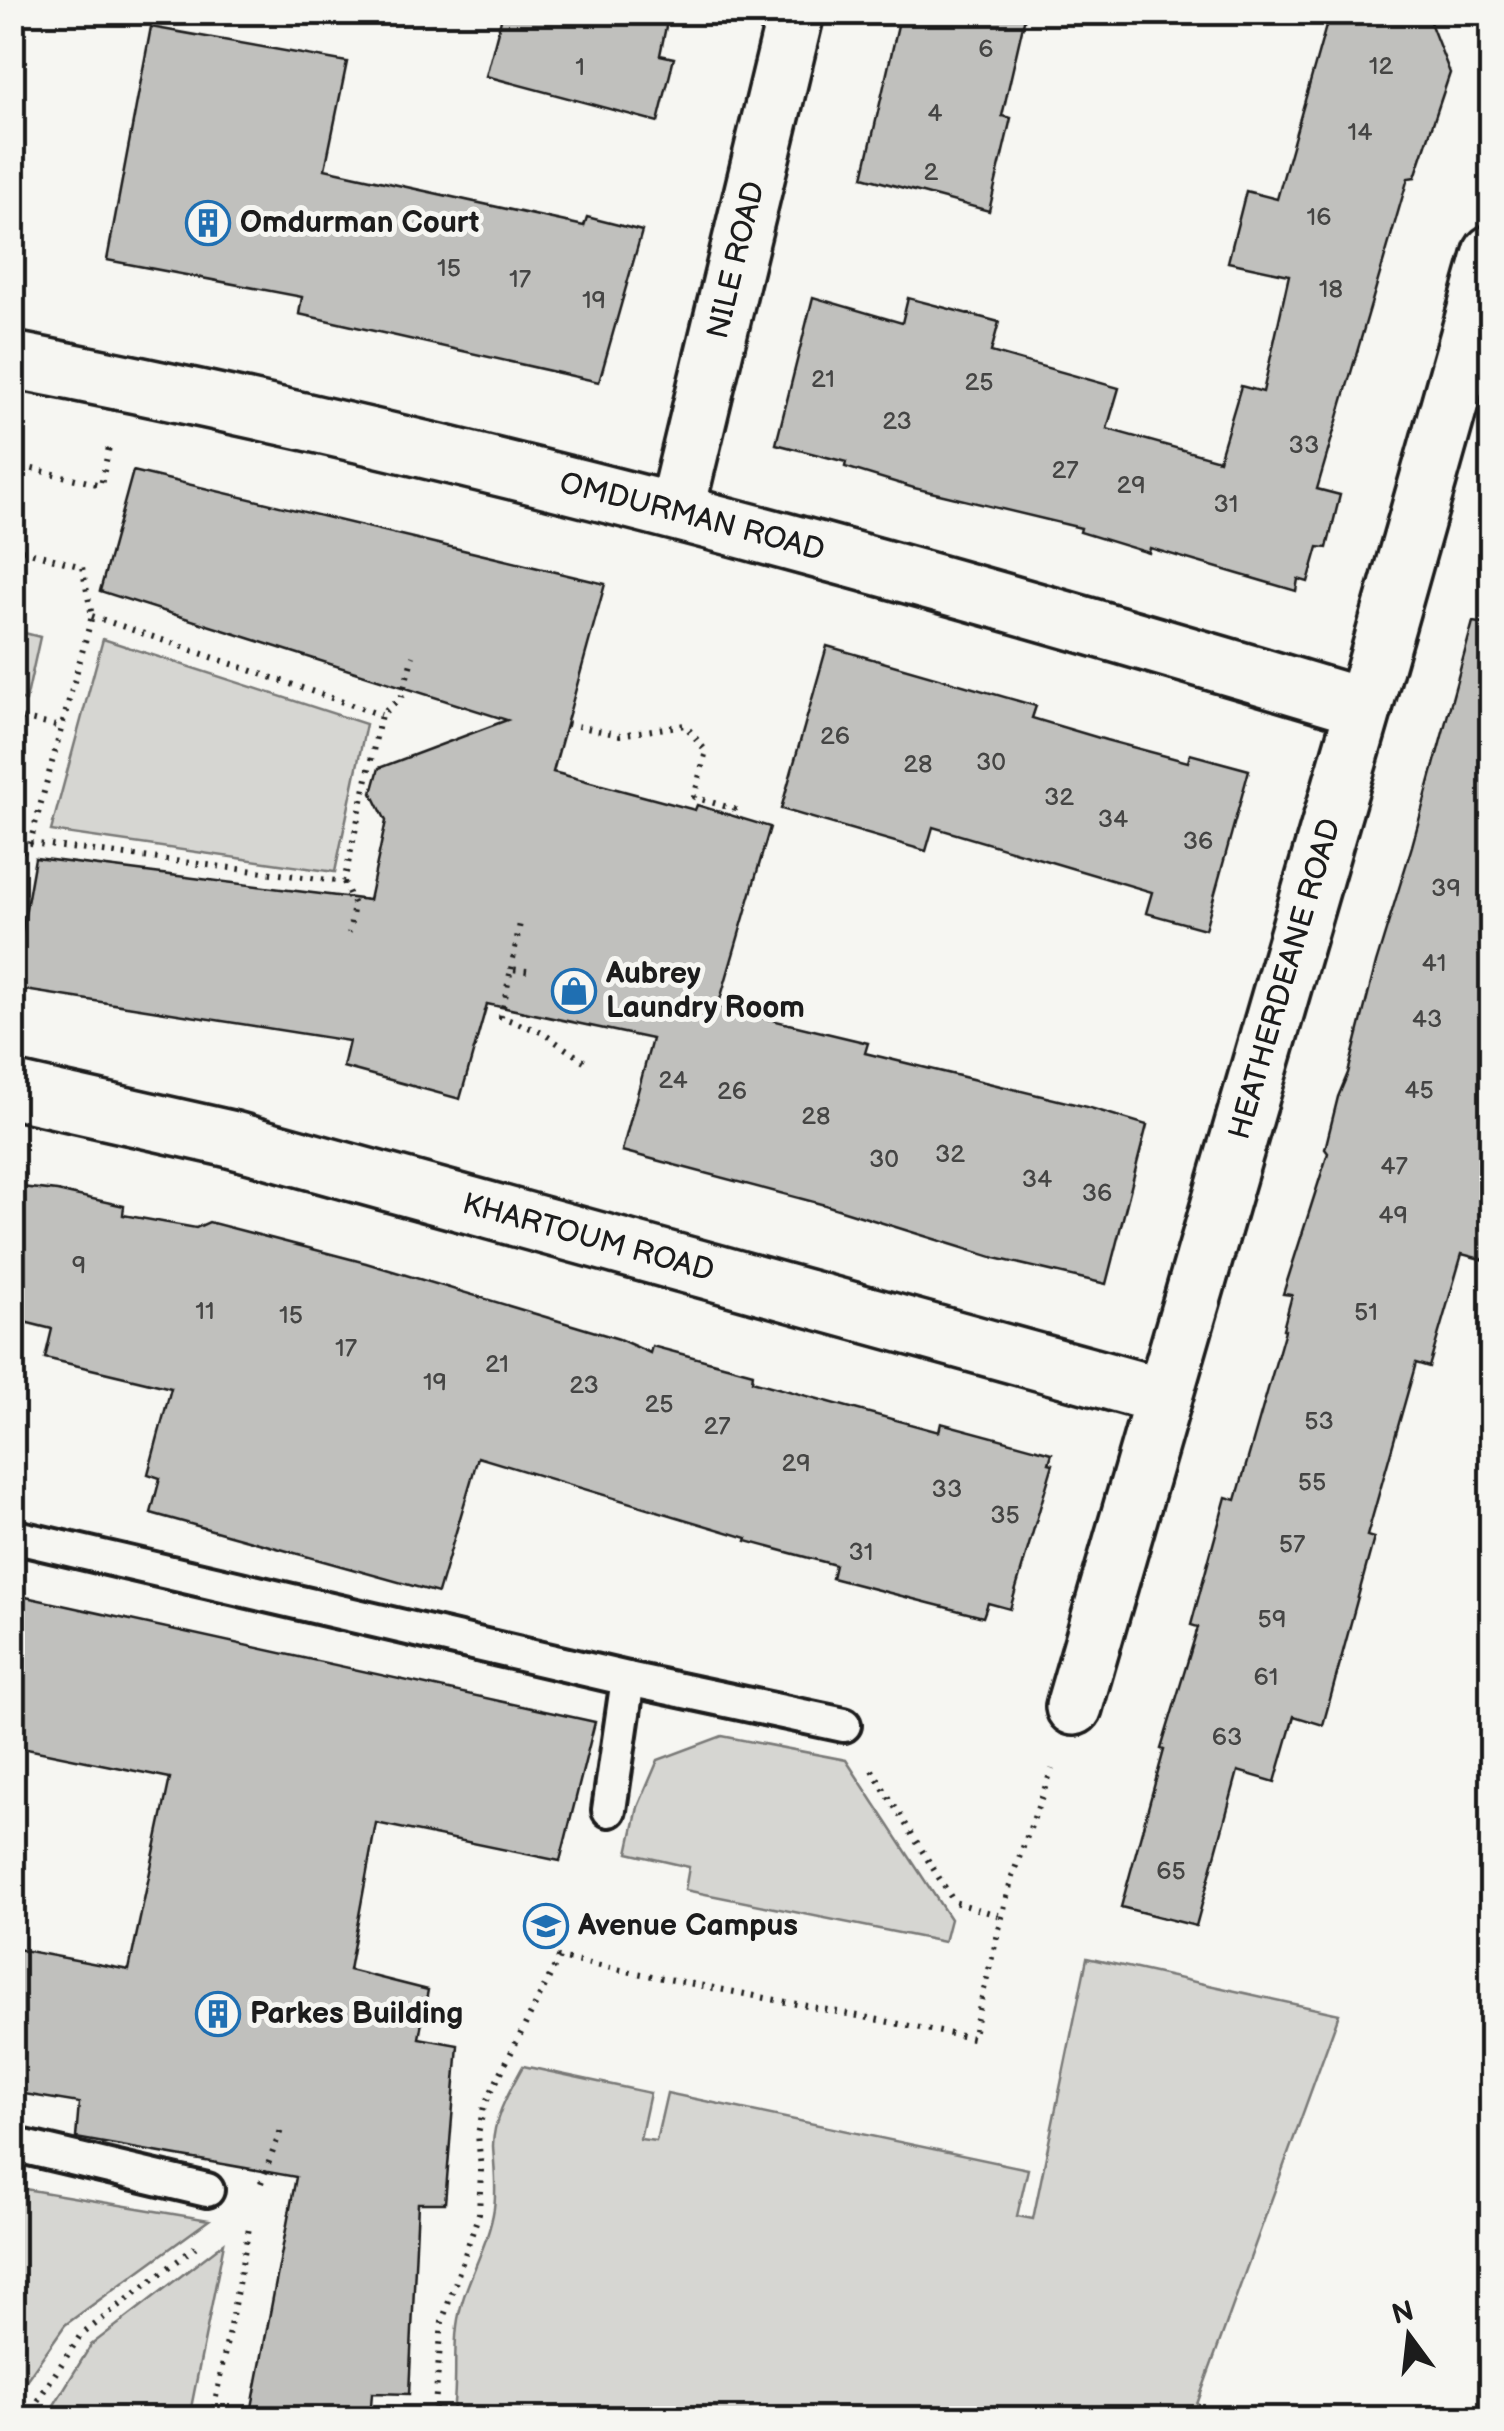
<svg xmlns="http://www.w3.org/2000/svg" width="1504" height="2431" font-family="'Balsamiq Sans',sans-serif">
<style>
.green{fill:#d6d6d2;stroke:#797977;stroke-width:2.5}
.building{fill:#c0c0bd;stroke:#1c1c1c;stroke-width:2.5}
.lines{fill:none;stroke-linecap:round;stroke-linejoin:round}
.lane-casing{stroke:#1c1c1c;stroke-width:40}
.street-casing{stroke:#1c1c1c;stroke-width:62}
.path{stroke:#1c1c1c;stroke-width:6;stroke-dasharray:2.5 8;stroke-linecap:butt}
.lane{stroke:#f6f6f2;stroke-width:32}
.street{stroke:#f6f6f2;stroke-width:55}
.labels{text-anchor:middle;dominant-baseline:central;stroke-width:10;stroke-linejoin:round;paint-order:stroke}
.number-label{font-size:25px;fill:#454544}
.poi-label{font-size:30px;font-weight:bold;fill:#1c1c1c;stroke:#f6f6f2;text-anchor:start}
.street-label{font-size:30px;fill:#1c1c1c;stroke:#f6f6f2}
</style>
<rect width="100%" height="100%" fill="#f6f6f2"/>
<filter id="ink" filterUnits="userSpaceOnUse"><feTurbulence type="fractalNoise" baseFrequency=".01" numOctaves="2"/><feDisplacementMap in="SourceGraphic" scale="20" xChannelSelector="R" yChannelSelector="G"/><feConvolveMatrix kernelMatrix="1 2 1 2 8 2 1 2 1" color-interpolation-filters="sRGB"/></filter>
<g filter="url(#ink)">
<g class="green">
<polygon points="13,598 21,599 13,630 40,637 26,701 13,698"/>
<polygon points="103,639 366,724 335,872 51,831"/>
<polygon points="722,1736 846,1760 950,1919 944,1942 685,1890 689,1867 628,1853 638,1807 658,1760"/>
<path d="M1087,1958L1339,2014L1192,2418H452C458,2387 453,2357 457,2326C462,2285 488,2249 494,2208C497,2186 494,2167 493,2146C493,2118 510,2090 523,2066L650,2093L640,2139L656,2141L667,2093L1028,2169L1017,2216L1033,2219Z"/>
<polygon points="13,2187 209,2220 65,2325 13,2399"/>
<polygon points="224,2243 189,2418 46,2418 91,2345"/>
</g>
<g class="building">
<polygon points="503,12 669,12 660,55 674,58 658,122 486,76"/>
<polygon points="901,12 1026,12 1002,116 1011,118 989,211 863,177"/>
<polygon points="1330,12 1426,12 1450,73 1415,177 1408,178 1317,489 1340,495 1327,548 1318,547 1308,582 1298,579 1296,591 1150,548 1149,553 1080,532 1081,528 914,488 845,467 846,462 776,444 813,297 902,323 908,298 999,322 991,352 1119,388 1107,429 1219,460 1241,386 1263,392 1289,275 1228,262 1246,191 1277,199"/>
<polygon points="151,27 347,62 325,169 584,226 587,217 642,231 599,382 299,314 302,297 107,260"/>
<polygon points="133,471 605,584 553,772 695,810 697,805 770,827 718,1007 868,1043 865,1053 1087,1107 1147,1125 1106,1284 995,1258 825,1205 622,1151 652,1039 487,1004 460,1099 343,1067 349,1041 12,988 35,858 369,900 386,821 372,793 379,768 507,720 100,591"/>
<polygon points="1473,622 1492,625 1492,1262 1462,1254 1429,1367 1416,1363 1367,1536 1374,1538 1323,1725 1294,1716 1275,1782 1238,1771 1196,1926 1121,1907 1164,1750 1161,1749 1198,1627 1191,1625 1226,1497 1236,1500 1285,1330 1283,1329 1292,1295 1283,1294 1328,1153 1325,1149 1338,1097 1348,1073 1376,963 1412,846"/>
<polygon points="827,646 1036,706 1032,718 1106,740 1188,762 1190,754 1249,770 1205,929 1146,913 1152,892 933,827 926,851 781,809"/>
<polygon points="12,1186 57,1191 124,1206 123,1215 196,1228 209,1222 366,1263 619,1339 650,1353 652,1346 753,1373 752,1381 939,1432 941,1423 1052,1453 1049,1463 1053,1464 1010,1609 988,1603 983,1617 832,1578 835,1565 746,1541 747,1538 478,1457 438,1593 151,1513 160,1478 148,1474 171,1388 45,1358 52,1329 12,1319"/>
<polygon points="12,1594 595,1722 560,1861 376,1823 349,1970 428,1990 419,2038 458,2045 445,2203 418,2203 409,2394 372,2393 370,2418 250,2418 296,2177 76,2138 79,2103 12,2092 12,1948 129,1970 170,1778 12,1746"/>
</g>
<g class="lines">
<defs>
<g id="lane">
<polyline points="12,1536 628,1679 844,1725"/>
<polyline points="609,1810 628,1679"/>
<polyline points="12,2144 207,2190"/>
</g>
<g id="street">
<path id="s1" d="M12,360C469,448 919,574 1364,707"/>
<path id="s2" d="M676,511L796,12"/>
<path id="s3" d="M12,1090L230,1139L1162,1396"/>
<path id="s4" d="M1074,1707L1364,707L1492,253"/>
</g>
</defs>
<use href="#lane" class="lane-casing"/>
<use href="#street" class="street-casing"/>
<g class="path">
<polyline points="12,464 101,485 109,447"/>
<polyline points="12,547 82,567 92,616 30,843 12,866"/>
<polyline points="92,616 381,715"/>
<polyline points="12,716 60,727"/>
<polyline points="567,724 620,735 685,725 706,751 694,797 734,809 732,816"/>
<polyline points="30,843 344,882 381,715 401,698 413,656"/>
<polyline points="344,882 354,905 349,933"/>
<polyline points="511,969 521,918"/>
<polyline points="527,971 511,969 501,1017 541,1032 584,1061"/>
<polyline points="872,1770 954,1902 1001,1916"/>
<polyline points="261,2183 281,2130"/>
<polyline points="26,2418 80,2336 198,2245"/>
<polyline points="212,2418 250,2223"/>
<polyline points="434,2418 442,2322 479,2213 481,2170 478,2134 484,2106 559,1958 972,2038 1012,1877 1052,1769"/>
</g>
<use href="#lane" class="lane"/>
<use href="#street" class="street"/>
</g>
</g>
<defs>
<symbol id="building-ring" viewBox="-11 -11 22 22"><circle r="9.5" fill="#f6f6f2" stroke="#1f6fb2" stroke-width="1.5"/><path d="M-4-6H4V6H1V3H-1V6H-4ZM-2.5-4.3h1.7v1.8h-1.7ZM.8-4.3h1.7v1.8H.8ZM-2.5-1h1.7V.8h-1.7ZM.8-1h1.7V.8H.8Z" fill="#1f6fb2"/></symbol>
<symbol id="shop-ring" viewBox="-11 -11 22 22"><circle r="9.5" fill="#f6f6f2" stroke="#1f6fb2" stroke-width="1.5"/><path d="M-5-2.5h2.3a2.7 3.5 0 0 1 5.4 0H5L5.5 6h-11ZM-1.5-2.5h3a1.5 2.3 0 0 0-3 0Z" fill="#1f6fb2"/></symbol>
<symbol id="university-ring" viewBox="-11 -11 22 22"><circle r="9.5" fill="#f6f6f2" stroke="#1f6fb2" stroke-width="1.5"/><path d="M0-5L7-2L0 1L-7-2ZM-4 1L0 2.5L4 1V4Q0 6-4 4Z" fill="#1f6fb2"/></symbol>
</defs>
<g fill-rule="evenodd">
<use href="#building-ring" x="183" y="198" width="50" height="50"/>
<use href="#shop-ring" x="549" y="966" width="50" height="50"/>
<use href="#university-ring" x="521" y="1901" width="50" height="50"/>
<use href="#building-ring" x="193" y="1989" width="50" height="50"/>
</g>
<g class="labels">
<g class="number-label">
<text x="986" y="49">6</text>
<text x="1381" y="66">12</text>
<text x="580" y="67">1</text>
<text x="935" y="113">4</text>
<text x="1360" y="132">14</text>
<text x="931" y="172">2</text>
<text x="1319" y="217">16</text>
<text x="449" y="268">15</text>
<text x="520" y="279">17</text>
<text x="1331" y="289">18</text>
<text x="594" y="300">19</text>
<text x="823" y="379">21</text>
<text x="979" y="382">25</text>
<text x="897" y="421">23</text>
<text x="1304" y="445">33</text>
<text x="1065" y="470">27</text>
<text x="1131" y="485">29</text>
<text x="1226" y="504">31</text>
<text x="835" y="736">26</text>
<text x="991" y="762">30</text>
<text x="918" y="764">28</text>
<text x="1059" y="797">32</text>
<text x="1113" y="819">34</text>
<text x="1198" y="841">36</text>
<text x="1446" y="888">39</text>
<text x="1434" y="963">41</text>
<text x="1427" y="1019">43</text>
<text x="673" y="1080">24</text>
<text x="1419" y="1090">45</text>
<text x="732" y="1091">26</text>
<text x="816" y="1116">28</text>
<text x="950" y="1154">32</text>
<text x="884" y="1159">30</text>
<text x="1394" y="1166">47</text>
<text x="1037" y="1179">34</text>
<text x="1097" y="1193">36</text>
<text x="1393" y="1215">49</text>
<text x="79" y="1265">9</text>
<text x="205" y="1311">11</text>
<text x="1366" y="1312">51</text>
<text x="291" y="1315">15</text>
<text x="346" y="1348">17</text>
<text x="497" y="1364">21</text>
<text x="435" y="1382">19</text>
<text x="584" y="1385">23</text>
<text x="659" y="1404">25</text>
<text x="1319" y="1421">53</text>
<text x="717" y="1426">27</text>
<text x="796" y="1463">29</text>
<text x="1312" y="1482">55</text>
<text x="947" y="1489">33</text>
<text x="1005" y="1515">35</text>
<text x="1292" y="1544">57</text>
<text x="861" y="1552">31</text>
<text x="1272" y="1619">59</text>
<text x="1266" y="1677">61</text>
<text x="1227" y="1737">63</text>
<text x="1171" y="1871">65</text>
</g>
<g class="poi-label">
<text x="240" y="223">Omdurman Court</text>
<text x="606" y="974">Aubrey<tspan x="606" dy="34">Laundry Room</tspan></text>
<text x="578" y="1926">Avenue Campus</text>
<text x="250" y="2014">Parkes Building</text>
</g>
<g class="street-label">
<text stroke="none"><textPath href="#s2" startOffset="258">NILE ROAD</textPath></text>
<text stroke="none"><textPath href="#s1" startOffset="698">OMDURMAN ROAD</textPath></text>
<text stroke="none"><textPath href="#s4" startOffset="758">HEATHERDEANE ROAD</textPath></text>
<text stroke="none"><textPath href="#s3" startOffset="595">KHARTOUM ROAD</textPath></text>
</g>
</g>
<rect width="1504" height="2431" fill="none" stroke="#f6f6f2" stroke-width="50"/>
<rect x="25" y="25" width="1454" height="2381" fill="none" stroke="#1c1c1c" stroke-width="4" filter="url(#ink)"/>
<g transform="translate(1409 2336) rotate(345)" stroke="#f6f6f2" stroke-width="8" paint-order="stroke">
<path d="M0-8L18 38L0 25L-18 38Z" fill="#1c1c1c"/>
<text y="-15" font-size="28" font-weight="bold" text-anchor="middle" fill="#1c1c1c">N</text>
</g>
</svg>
